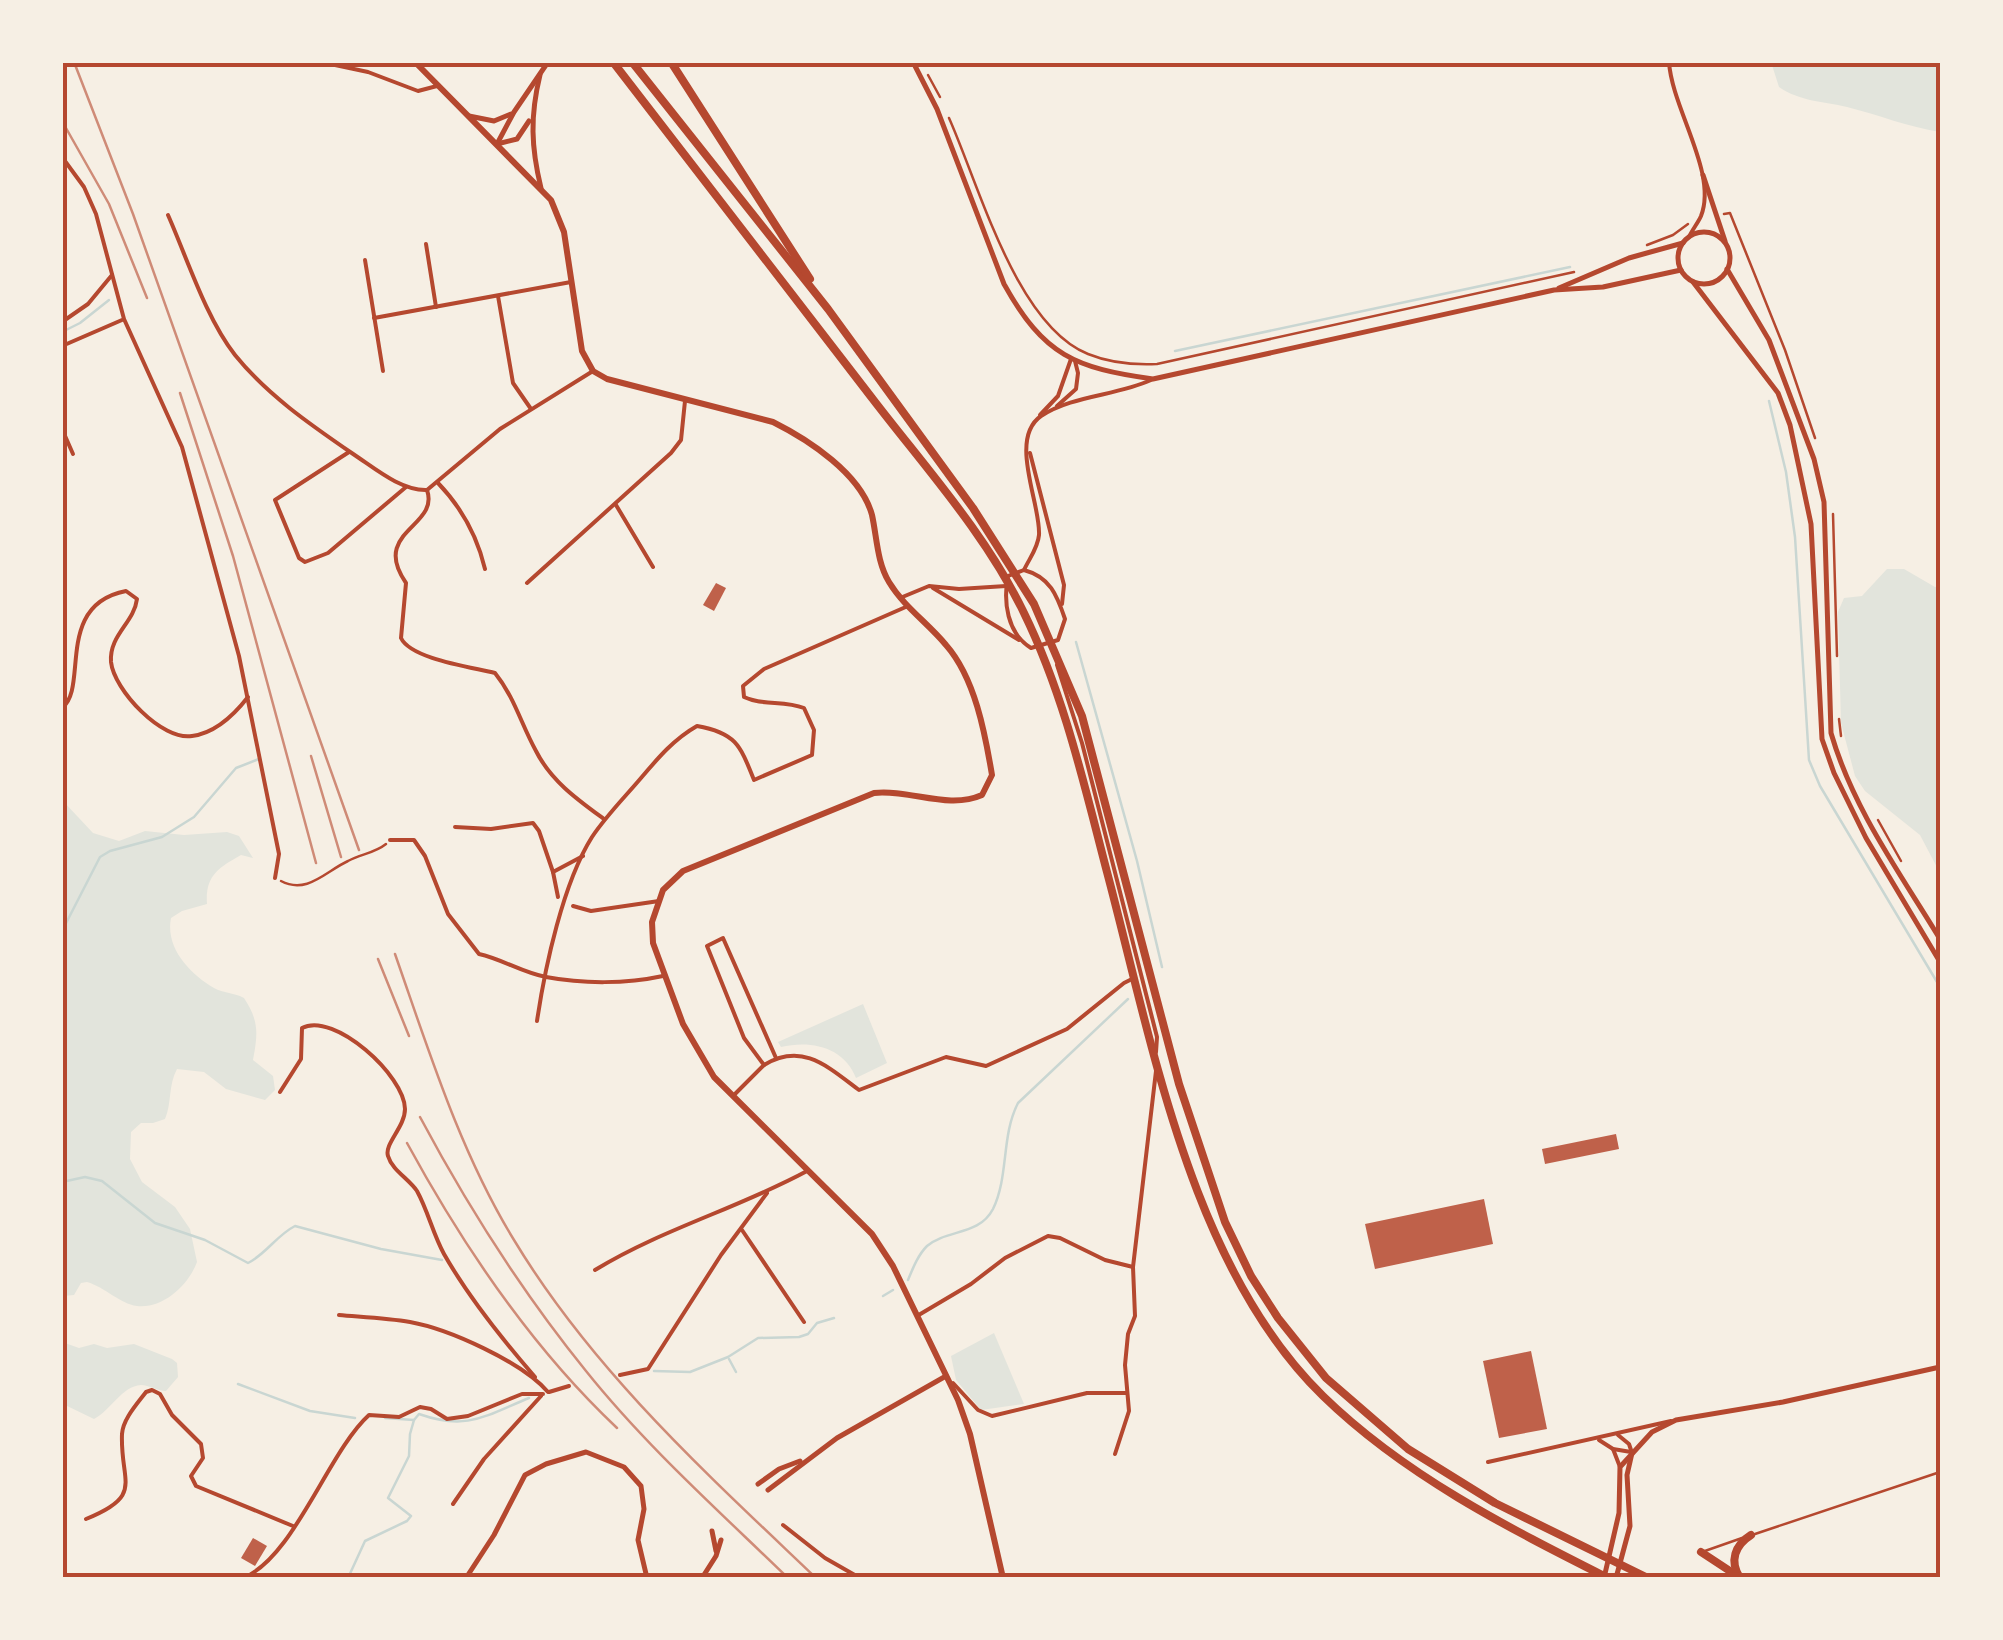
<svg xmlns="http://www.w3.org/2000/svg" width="2003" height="1640" font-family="'Noto Serif',serif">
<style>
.green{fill:#e2e4dc}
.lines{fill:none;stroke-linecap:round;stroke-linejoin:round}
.stream{stroke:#c9d6d2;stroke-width:2.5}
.building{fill:#bf614a}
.path{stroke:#b5482f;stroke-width:2.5}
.service{stroke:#b5482f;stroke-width:2.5}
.minor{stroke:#b5482f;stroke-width:4}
.tertiary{stroke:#b5482f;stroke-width:5}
.primary{stroke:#b5482f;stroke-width:6}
.motorway{stroke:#b5482f;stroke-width:8}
.rail{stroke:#cf8b77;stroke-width:2.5}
.neatline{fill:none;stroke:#b5482f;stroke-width:4}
</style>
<rect width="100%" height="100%" fill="#f6efe4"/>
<g class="green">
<path d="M1771,62L1940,63V132C1908,127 1879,115 1847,107C1823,101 1801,102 1779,87Z"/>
<polygon points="1887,569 1904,569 1935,587 1940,586 1940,873 1920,835 1865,791 1855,776 1841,723 1838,612 1844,598 1862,596"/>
<path d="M63,801L93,833L119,841L145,831L184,835L227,832L239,836L253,858L241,855C218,868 205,876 207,904L182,911L171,918C165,948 190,974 214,988C223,993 235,993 244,998C259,1021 258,1033 253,1060L273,1076L275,1090L265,1100L226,1089L204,1072L177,1069C168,1086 172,1102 165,1119L153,1123H141L131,1132L130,1159L142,1182L175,1207L190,1229L197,1262C189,1284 164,1309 137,1306C120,1304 105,1287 87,1282L81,1283L74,1295L63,1296Z"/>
<path d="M863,1004L887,1063L856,1078C844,1047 811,1040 781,1047L778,1042Z"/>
<polygon points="994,1333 1024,1404 981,1410 956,1380 951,1356"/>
<path d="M62,1342L79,1348L94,1344L107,1348L134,1344L172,1359L177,1363L178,1377L166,1391C157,1391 149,1385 141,1385C122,1386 110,1411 94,1419L63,1404Z"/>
</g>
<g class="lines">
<g class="stream">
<polyline points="62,332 80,323 109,300"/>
<polyline points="1175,351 1570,267"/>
<polyline points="1769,401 1786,472 1795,537 1809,760 1820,786 1940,987"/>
<polyline points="1076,642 1137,861 1162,967"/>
<polyline points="62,931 100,857 110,851 162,837 194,817 236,768 259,759"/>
<path d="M62,1182L85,1177L102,1181L155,1223L205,1240L248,1263C266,1254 277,1235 295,1226L381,1249L442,1260"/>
<path d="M908,1280C913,1268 918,1255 927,1246C947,1229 979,1236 993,1209C1009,1176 1001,1136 1018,1103L1128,999"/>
<polyline points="883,1296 893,1290"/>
<polyline points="729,1359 736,1372"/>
<polyline points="654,1371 690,1372 728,1357 758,1338 799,1337 808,1334 817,1323 834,1318"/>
<polyline points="238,1384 310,1411 355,1418"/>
<path d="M385,1418L414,1420L419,1414C467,1431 485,1416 529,1398"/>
<polyline points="348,1578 365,1541 407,1521 411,1516 388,1498 409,1456 410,1434 414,1420"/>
</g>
</g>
<g class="building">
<polygon points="716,583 726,588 714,611 703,605"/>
<polygon points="1616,1134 1619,1149 1545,1164 1542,1149"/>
<polygon points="1484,1199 1493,1244 1375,1269 1365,1224"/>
<polygon points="1531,1351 1547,1429 1499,1438 1483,1361"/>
<polygon points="253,1538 267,1546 255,1566 241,1558"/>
</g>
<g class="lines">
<g class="path">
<polyline points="928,75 940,97"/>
<path d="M949,118C979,185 1016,325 1088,354C1110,363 1135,365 1157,364L1574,272"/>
<polyline points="1724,214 1730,213 1785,350 1815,438"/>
<polyline points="1647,245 1673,235 1688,224"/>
<polyline points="1833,514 1837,656"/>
<polyline points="1839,719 1841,736"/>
<polyline points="1878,820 1901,861"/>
<path d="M281,881C307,895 326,871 348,861C361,854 375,853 386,844"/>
</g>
<g class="service">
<polyline points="1755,1534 1940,1472"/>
<polyline points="1702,1552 1742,1538"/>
</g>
<g class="minor">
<polyline points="321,62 368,72 418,91 437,86"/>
<path d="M1669,62C1672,109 1718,173 1701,216C1698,223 1692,230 1689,237"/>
<polyline points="62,157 84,187 96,214 124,319 182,447 239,656 279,854 275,878"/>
<path d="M168,215C187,258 206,318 235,355C269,397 314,427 359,458C378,471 403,491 427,490C440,527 370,531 406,583L401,638C411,659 471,667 495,673C515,698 521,724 536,751C551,781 578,800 604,819"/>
<polyline points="426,244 436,307"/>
<polyline points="365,260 383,371"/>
<polyline points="498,296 513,383 531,409"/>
<polyline points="374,318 571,282"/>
<polyline points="62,322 88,304 112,275"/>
<polyline points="62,346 122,320"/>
<polyline points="1057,406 1076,389 1078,373 1075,361"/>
<polyline points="1040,415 1058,396 1071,359"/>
<polyline points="62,429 73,454"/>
<polyline points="349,452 275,500 299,558 305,562 328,553 406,487"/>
<polyline points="1030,453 1064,585 1062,604"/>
<path d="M438,483C462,508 477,535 485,569"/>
<polyline points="427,490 500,429 593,371"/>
<polyline points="616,505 653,567"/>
<path d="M1024,570C1029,559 1038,548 1039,535C1041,504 1008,439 1041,416C1073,395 1116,396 1151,380"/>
<path d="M1024,570C1050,577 1057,595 1065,619L1058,640L1031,648C1007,633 1003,602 1008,576Z"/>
<polyline points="527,583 671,453 681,440 685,401"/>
<polyline points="933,588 1019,640"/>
<polyline points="900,598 929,586 959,589 1006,586"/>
<polyline points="1057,665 1082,743 1157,1037 1156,1052"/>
<path d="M62,708C89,688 54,605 126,591L137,599C134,623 109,635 111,662C114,690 162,741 192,736C216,733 234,715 248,697"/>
<polyline points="455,827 491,829 533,823 539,831 553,872 583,856"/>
<path d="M390,840H414L425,856L448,914L479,954C502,959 523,973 546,977C583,984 626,984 663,976"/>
<polyline points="553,872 558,897"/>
<polyline points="573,906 591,911 659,901"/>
<path d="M537,1021C545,967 563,883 592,837C606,816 624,798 641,778C658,758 674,739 697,726C736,733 740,745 754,780L812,755L814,730L804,708C784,700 763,706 744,697L743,686L764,669L908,606"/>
<path d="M764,1065C802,1042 827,1066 859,1090L946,1057L986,1066L1067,1029L1124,983L1132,979"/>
<path d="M280,1092L301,1059L302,1028C334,1011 405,1076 405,1109C405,1127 384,1144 388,1156C392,1170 409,1179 417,1191C428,1211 433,1234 444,1254C469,1298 502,1339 535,1377"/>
<polyline points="735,1094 764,1065 744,1038 707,946 723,938 776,1058"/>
<polyline points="742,1230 804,1322"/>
<path d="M595,1270C662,1229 739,1208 807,1171"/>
<path d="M339,1315C362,1317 387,1318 410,1322C449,1329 522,1362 548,1392"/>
<polyline points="917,1316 971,1284 1005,1258 1048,1236 1060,1238 1105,1260 1133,1267"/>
<polyline points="620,1375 648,1369 721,1255 767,1193"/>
<polyline points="953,1383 978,1410 992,1416 1087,1393 1127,1393"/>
<polyline points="549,1392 569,1386"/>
<polyline points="1618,1435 1629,1444 1632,1453"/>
<polyline points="1599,1440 1613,1449 1631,1452"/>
<polyline points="1613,1449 1620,1467"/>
<polyline points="1115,1454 1129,1411 1125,1365 1128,1334 1135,1316 1133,1267 1156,1071"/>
<polyline points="1488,1462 1671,1421"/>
<polyline points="453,1504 484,1459 541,1396"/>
<path d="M86,1519C145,1495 120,1483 122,1434C123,1419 137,1404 146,1392L152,1390L160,1394L172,1415L201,1444L203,1458L191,1476L196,1486L293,1526"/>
<polyline points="783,1525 825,1558 860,1578"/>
<path d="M243,1578C294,1558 328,1452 369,1415L399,1417L420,1407L431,1409L447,1419L468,1416L522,1394H543"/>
</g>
<g class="tertiary">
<path d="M913,62L937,109L1004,284C1044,356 1075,368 1153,379L1554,290L1603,287L1681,270"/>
<path d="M540,75C530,116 531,147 541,188"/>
<polyline points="469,116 494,121 511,114"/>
<polyline points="497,144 514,112 548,62"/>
<polyline points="497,144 517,139 529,121"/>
<polyline points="1703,175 1725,241"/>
<circle cx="1704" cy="258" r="26"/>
<path d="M1727,269L1769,340L1814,459L1824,502L1831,733C1853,809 1900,873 1940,939"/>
<polyline points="1693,282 1778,393 1790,425 1811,524 1822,739 1834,773 1866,838 1940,962"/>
<polyline points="1559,288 1629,258 1683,243"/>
<polyline points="758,1484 779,1469 800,1461"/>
<polyline points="768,1490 837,1438 946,1376"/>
<polyline points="712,1531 716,1551"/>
<polyline points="466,1578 494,1535 525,1475 546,1464 586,1452 624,1467 641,1486 644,1509 638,1540 647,1578"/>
<polyline points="702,1578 716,1556 721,1540"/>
<polyline points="1604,1578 1619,1513 1620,1467 1652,1432 1676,1420 1783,1402 1940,1367"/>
<polyline points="1616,1578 1630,1526 1627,1475 1632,1453"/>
</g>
<path class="primary" d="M415,62L551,200L564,232L582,351L593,371L607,379L773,422C809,440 861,474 872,515C877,538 877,562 889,582C904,607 928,623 946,645C975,678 985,733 992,775L982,795C948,810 910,789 874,793L683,871L663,890L652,922L653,943L683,1024L714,1077L872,1234L893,1266L958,1400L970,1434L1003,1578"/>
<g class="motorway">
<path d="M613,62C700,174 786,286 872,398C924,466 986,534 1024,613C1064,695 1084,784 1107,872C1153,1045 1191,1267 1323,1396C1404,1475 1507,1527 1608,1578"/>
<polyline points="632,62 828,309 973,508 1034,604 1082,716 1179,1084 1225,1222 1251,1276 1278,1318 1326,1378 1408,1449 1495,1503 1648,1578"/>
<polyline points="671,62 810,279"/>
<polyline points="1701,1552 1736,1575"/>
<path d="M1740,1578C1729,1561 1735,1545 1751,1535"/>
</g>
<g class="rail">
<polyline points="74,62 133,214 359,850"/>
<polyline points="62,121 109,204 147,298"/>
<polyline points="180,393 233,556 316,863"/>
<polyline points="311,756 341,857"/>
<path d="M395,954C429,1051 460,1152 514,1240C593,1371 706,1473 816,1578"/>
<polyline points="378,959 409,1036"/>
<path d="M420,1117C468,1207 522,1292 586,1371C646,1446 719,1511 788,1578"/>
<path d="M407,1143C462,1244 532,1348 617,1428"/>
</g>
</g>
<rect width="2003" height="1640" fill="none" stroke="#f6efe4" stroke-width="130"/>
<rect x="65" y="65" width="1873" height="1510" class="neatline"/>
</svg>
